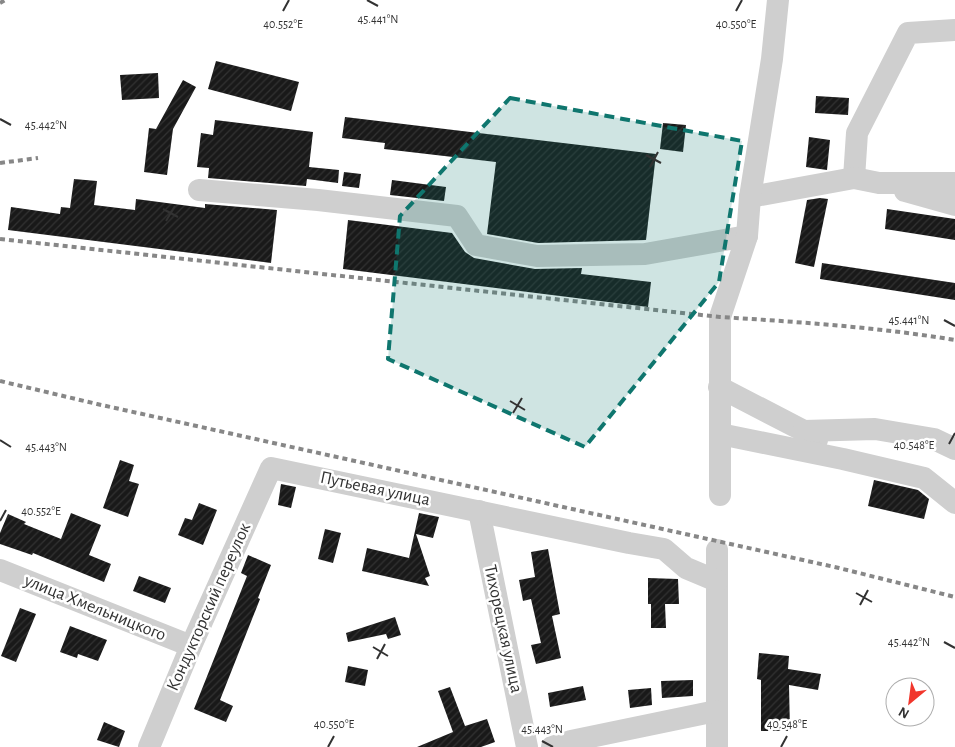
<svg xmlns="http://www.w3.org/2000/svg" width="955" height="747" font-family="'Alegreya Sans',sans-serif">
<style>
.building{fill:url(#building-hatch)}
.lines{fill:none;stroke-linecap:round;stroke-linejoin:round}
.minor{stroke:#cfcfcf;stroke-width:22}
.rail{stroke:#878787;stroke-width:4;stroke-dasharray:5 4;stroke-linecap:butt}
.marked{fill:#0f766e;fill-opacity:0.2;stroke:#0f766e;stroke-width:4;stroke-dasharray:10 6;stroke-linejoin:round}
.ticks{fill:none;stroke:#323232;stroke-width:2}
.labels{text-anchor:middle;dominant-baseline:central;stroke-width:5;stroke-linejoin:round;paint-order:stroke}
.street-label{font-size:18px;fill:#323232;stroke:#fff}
.ticks-label{font-size:12px;text-anchor:middle;fill:#323232;stroke:#fff;stroke-width:5;stroke-linejoin:round;paint-order:stroke}
</style>
<defs>
<pattern id="building-hatch" width="6" height="6" patternUnits="userSpaceOnUse" patternTransform="scale(1.25)"><rect width="6" height="6" fill="#191919"/><path d="M-1 1l2-2M0 6l6-6M5 7l2-2" fill="none" stroke="#323232"/></pattern>
</defs>
<rect width="100%" height="100%" fill="#fff"/>
<g class="building">
<polygon points="216,61 299,82 291,111 208,89"/>
<polygon points="158,73 159,98 122,100 120,75"/>
<polygon points="183,80 196,87 173,129 167,175 144,172 149,128 156,129"/>
<polygon points="816,96 849,98 848,115 815,113"/>
<polygon points="345,117 656,154 646,240 538,243 487,234 496,162 384,149 385,143 342,138"/>
<polygon points="215,120 313,132 309,167 339,170 338,183 307,179 306,186 208,178 209,168 197,167 201,133 213,135"/>
<polygon points="663,123 686,125 683,152 660,149"/>
<polygon points="809,137 830,140 827,170 806,167"/>
<polygon points="344,172 361,174 359,188 342,186"/>
<polygon points="74,179 97,181 94,205 135,210 136,199 205,208 205,204 277,210 271,263 8,230 11,207 60,214 61,207 70,208"/>
<polygon points="392,180 446,187 444,201 390,195"/>
<polygon points="820,198 828,199 814,267 795,263 807,200"/>
<polygon points="887,209 955,219 955,240 885,229"/>
<polygon points="348,220 452,233 465,252 474,258 535,269 582,268 581,274 651,282 648,307 343,269"/>
<polygon points="822,263 955,283 955,300 820,279"/>
<polygon points="120,460 134,465 129,481 139,484 128,517 103,508"/>
<polygon points="874,480 918,490 929,499 924,519 868,506"/>
<polygon points="281,484 296,487 291,508 278,505"/>
<polygon points="199,503 217,510 203,545 178,535 185,518 192,520"/>
<polygon points="71,513 101,525 89,555 111,564 104,582 33,553 32,555 0,544 0,533 8,514 26,522 24,524 61,539"/>
<polygon points="419,513 439,517 433,538 416,534 430,576 425,578 429,586 362,571 367,548 409,558"/>
<polygon points="325,529 341,533 333,563 318,559"/>
<polygon points="548,549 560,614 552,616 561,658 536,664 531,645 541,643 531,599 523,601 519,580 535,577 531,552"/>
<polygon points="248,555 271,565 258,598 260,599 220,700 233,706 226,722 194,709 247,576 241,573"/>
<polygon points="139,576 171,588 165,603 133,591"/>
<polygon points="648,578 678,579 679,604 665,604 666,628 651,628 651,604 648,604"/>
<polygon points="20,608 36,614 16,662 1,656"/>
<polygon points="395,617 401,635 388,639 386,634 348,642 346,633"/>
<polygon points="70,626 107,640 98,661 78,654 77,658 60,652"/>
<polygon points="759,653 789,656 788,669 821,674 818,690 789,685 790,731 761,731 761,680 757,679"/>
<polygon points="348,666 368,670 365,686 345,682"/>
<polygon points="693,680 693,696 662,698 661,681"/>
<polygon points="583,686 586,700 550,707 548,693"/>
<polygon points="450,687 465,726 487,719 495,742 481,747 417,747 453,732 438,691"/>
<polygon points="651,688 652,705 630,708 628,690"/>
<polygon points="104,722 125,731 119,747 97,740"/>
</g>
<g class="lines">
<g class="minor">
<polyline points="854,178 857,133 908,33 955,30"/>
<polyline points="199,190 318,200 457,216 476,245 537,256 645,254 747,236"/>
<polyline points="905,191 955,205"/>
<polyline points="750,197 854,178 879,183 955,183"/>
<polyline points="719,387 804,431 817,440"/>
<polyline points="804,431 875,429 934,439 955,449"/>
<polyline points="720,434 843,459 924,478 955,503"/>
<polyline points="720,495 720,317 747,236 750,197 772,59 778,0"/>
<polyline points="479,511 527,747"/>
<polyline points="717,550 717,747"/>
<polyline points="0,570 191,646"/>
<polyline points="149,747 191,646 271,468 629,543 664,549 686,568 717,581"/>
<polyline points="552,747 571,741 716,711"/>
</g>
<g class="rail">
<polyline points="0,3 5,0"/>
<polyline points="0,163 38,158"/>
<path d="M0,239L720,317C799,322 877,327 955,340"/>
<polyline points="0,381 97,404 839,568 955,597"/>
</g>
</g>
<path class="marked" d="M510,98L742,141L719,282L585,447L388,359L400,216Z"/>
<path class="ticks" d="M367,0L378,6M283,11L289,0M736,11L742,0M0,119L11,125M646,155L661,163M650,167L658,152M163,209L178,217M166,221L175,206M944,320L955,326M510,401L525,410M513,413L522,398M0,440L11,447M949,444L955,433M0,521L6,510M856,593L872,602M860,605L868,590M944,642L955,648M373,647L388,656M377,659L385,644M542,741L553,747M328,747L334,736M781,747L787,736"/>
<g class="labels">
<g class="street-label">
<text transform="translate(375 489) rotate(12)">Путьевая улица</text>
<text transform="translate(209 607) rotate(-66)">Кондукторский переулок</text>
<text transform="translate(95 608) rotate(22)">улица Хмельницкого</text>
<text transform="translate(503 629) rotate(78)">Тихорецкая улица</text>
</g>
</g>
<g class="ticks-label">
<text x="378" y="23">45.441°N</text>
<text x="283" y="28">40.552°E</text>
<text x="736" y="28">40.550°E</text>
<text x="46" y="129">45.442°N</text>
<text x="909" y="324">45.441°N</text>
<text x="914" y="449">40.548°E</text>
<text x="46" y="451">45.443°N</text>
<text x="41" y="515">40.552°E</text>
<text x="909" y="646">45.442°N</text>
<text x="334" y="728">40.550°E</text>
<text x="787" y="728">40.548°E</text>
<text x="542" y="733">45.443°N</text>
</g>
<g transform="translate(910 702) rotate(209)"><circle r="24" fill="#ffffff" stroke="#adadad"/>
<path d="M0-4L9 19L0 12L-9 19Z" fill="#f1362c"/>
<text y="-8" font-size="14" font-weight="bold" text-anchor="middle" fill="#323232">N</text>
</g>
</svg>
